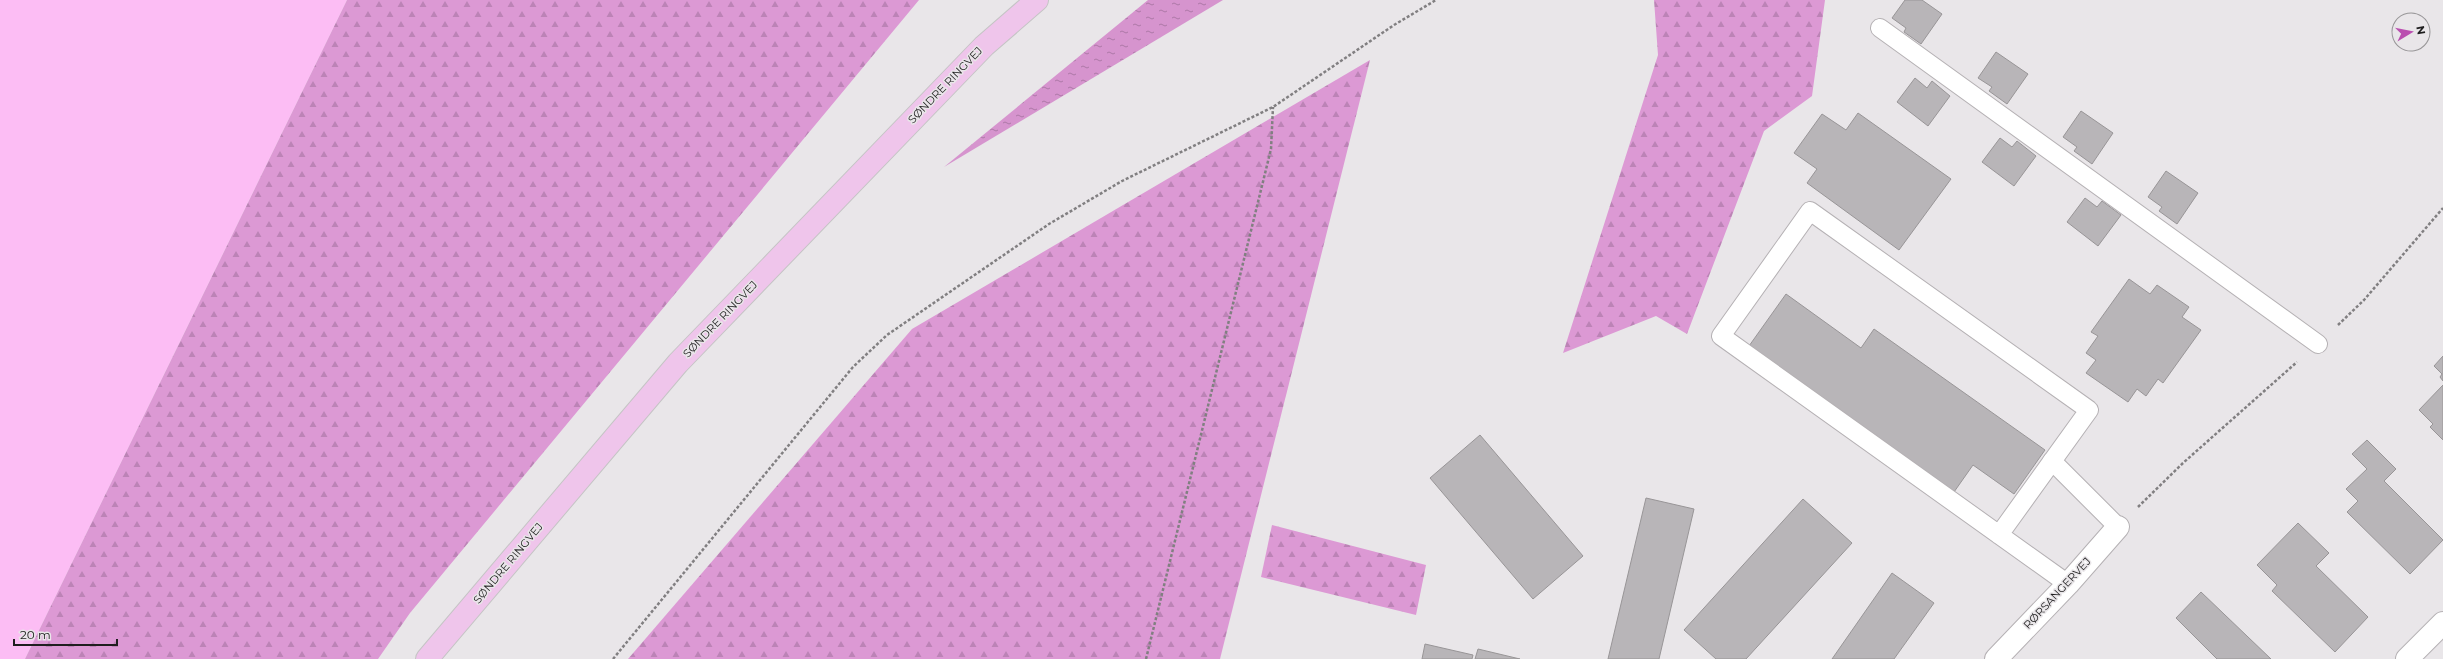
<svg xmlns="http://www.w3.org/2000/svg" width="2443" height="659" font-family="Montserrat,sans-serif">
<style>
.grass{fill:#fcbdf4}
.forest{fill:url(#forest-firs)}
.water{fill:url(#water-ripples)}
.building{fill:#b8b5b8;stroke:#989597}
.lines{fill:none;stroke-linecap:round;stroke-linejoin:round}
.service-casing{stroke:#b5b1b4;stroke-width:20}
.minor-casing{stroke:#b5b1b4;stroke-width:24}
.primary-casing{stroke:#c5c4c5;stroke-width:24}
.path{stroke:#817f81;stroke-width:2.5;stroke-dasharray:3 2;stroke-linecap:butt}
.service{stroke:#fff;stroke-width:18}
.minor{stroke:#fff;stroke-width:22}
.primary{stroke:#efc5eb;stroke-width:22}
.labels{text-anchor:middle;dominant-baseline:central;stroke-width:3;stroke-linejoin:round;paint-order:stroke}
.street-label{font-size:11px;fill:#1f1e1f;stroke:#e9e6e9}
</style>
<defs>
<pattern id="forest-firs" width="22" height="20" patternUnits="userSpaceOnUse"><rect width="22" height="20" fill="#dc99d4"/><path d="M5 1l3.5 6h-7zM16 11l3.5 6h-7z" fill="#bc83b6"/></pattern>
<pattern id="water-ripples" width="26" height="14" patternUnits="userSpaceOnUse"><rect width="26" height="14" fill="#d694ce"/><path d="M2 4q2-2 4 0t4 0M15 11q2-2 4 0t4 0" fill="none" stroke="#ad78a7"/></pattern>
</defs>
<rect width="100%" height="100%" fill="#e9e6e9"/>
<polygon class="grass" points="0,0 347,0 25,659 0,659"/>
<g class="forest">
<polygon points="347,0 919,0 410,613 378,659 25,659"/>
<polygon points="1654,0 1825,0 1812,96 1764,131 1687,334 1656,316 1563,353 1658,55"/>
<polygon points="1370,60 1220,659 628,659 912,329"/>
<polygon points="1272,525 1426,565 1416,615 1261,577"/>
</g>
<polygon class="water" points="1148,0 1223,0 944,167"/>
<g class="building">
<polygon points="1905,0 1922,0 1942,14 1921,44 1904,32 1906,28 1892,18"/>
<polygon points="1996,52 2028,74 2007,104 1989,91 1992,87 1978,78"/>
<polygon points="1915,78 1927,88 1932,81 1950,96 1928,126 1897,102"/>
<polygon points="2081,111 2113,133 2092,164 2074,151 2077,147 2063,137"/>
<polygon points="1858,113 1951,179 1899,250 1807,183 1817,169 1794,153 1822,114 1846,130"/>
<polygon points="2000,138 2012,147 2017,141 2036,156 2014,186 1982,162"/>
<polygon points="2166,171 2198,193 2177,224 2159,211 2162,207 2148,197"/>
<polygon points="2085,198 2097,207 2102,201 2121,215 2098,246 2067,222"/>
<polygon points="2129,279 2150,294 2157,285 2189,307 2182,317 2201,330 2163,383 2158,379 2146,396 2137,389 2128,402 2086,373 2096,360 2086,353 2098,336 2091,332"/>
<polygon points="1786,294 1861,348 1874,329 2045,450 2014,494 1973,465 1954,492 1749,346"/>
<polygon points="2443,356 2443,381 2440,377 2442,374 2434,366"/>
<polygon points="2443,385 2443,440 2430,427 2433,424 2419,410"/>
<polygon points="1480,435 1583,556 1533,599 1430,478"/>
<polygon points="2367,440 2396,469 2384,481 2443,540 2410,574 2347,512 2358,501 2346,489 2367,469 2352,454"/>
<polygon points="1646,498 1694,509 1659,659 1608,659"/>
<polygon points="1803,499 1852,543 1746,659 1716,659 1684,630"/>
<polygon points="2298,523 2329,553 2316,566 2368,617 2335,652 2272,591 2277,585 2257,565"/>
<polygon points="1892,573 1934,603 1894,659 1832,659"/>
<polygon points="2201,592 2271,659 2217,659 2176,618"/>
<polygon points="1425,644 1473,655 1472,659 1422,659"/>
<polygon points="1478,649 1520,659 1475,659"/>
</g>
<g class="lines">
<defs>
<g id="service">
<polyline points="1880,28 2318,344"/>
<polyline points="2052,461 2118,527"/>
<polyline points="1999,535 2089,410 1810,211 1721,336 2068,584"/>
</g>
<g id="minor">
<polyline points="1996,659 2068,584 2118,527"/>
<polyline points="2407,659 2443,623"/>
</g>
<polyline id="primary" points="427,659 678,363 984,46 1037,0"/>
</defs>
<use href="#service" class="service-casing"/>
<use href="#minor" class="minor-casing"/>
<use href="#primary" class="primary-casing"/>
<g class="path">
<polyline points="2338,325 2364,300 2443,208"/>
<polyline points="2138,507 2183,463 2297,362"/>
<polyline points="613,659 853,367 887,335 1049,224 1122,181 1273,107 1394,25 1436,0"/>
<polyline points="1146,659 1271,149 1273,107"/>
</g>
<use href="#service" class="service"/>
<use href="#minor" class="minor"/>
<use href="#primary" class="primary"/>
</g>
<g class="labels">
<g class="street-label">
<text transform="translate(945 85) rotate(-46)">SØNDRE RINGVEJ</text>
<text transform="translate(720 319) rotate(-46)">SØNDRE RINGVEJ</text>
<text transform="translate(508 563) rotate(-50)">SØNDRE RINGVEJ</text>
<text transform="translate(2057 593) rotate(-47)">RØRSANGERVEJ</text>
</g>
</g>
<g transform="translate(2411 32) rotate(80)"><circle r="19" fill="#e9e6e9" stroke="#989698"/>
<path d="M0-3L7 15L0 10L-7 15Z" fill="#ba4fb0"/>
<text y="-6" font-size="11" font-weight="bold" text-anchor="middle" fill="#1f1e1f">N</text>
</g>
<path d="M14 639v6h103v-6" fill="none" stroke="#1f1e1f" stroke-width="2"/>
<text x="20" y="639" font-size="12" fill="#1f1e1f" stroke="#e9e6e9" stroke-width="3" paint-order="stroke">20 m</text>
</svg>
